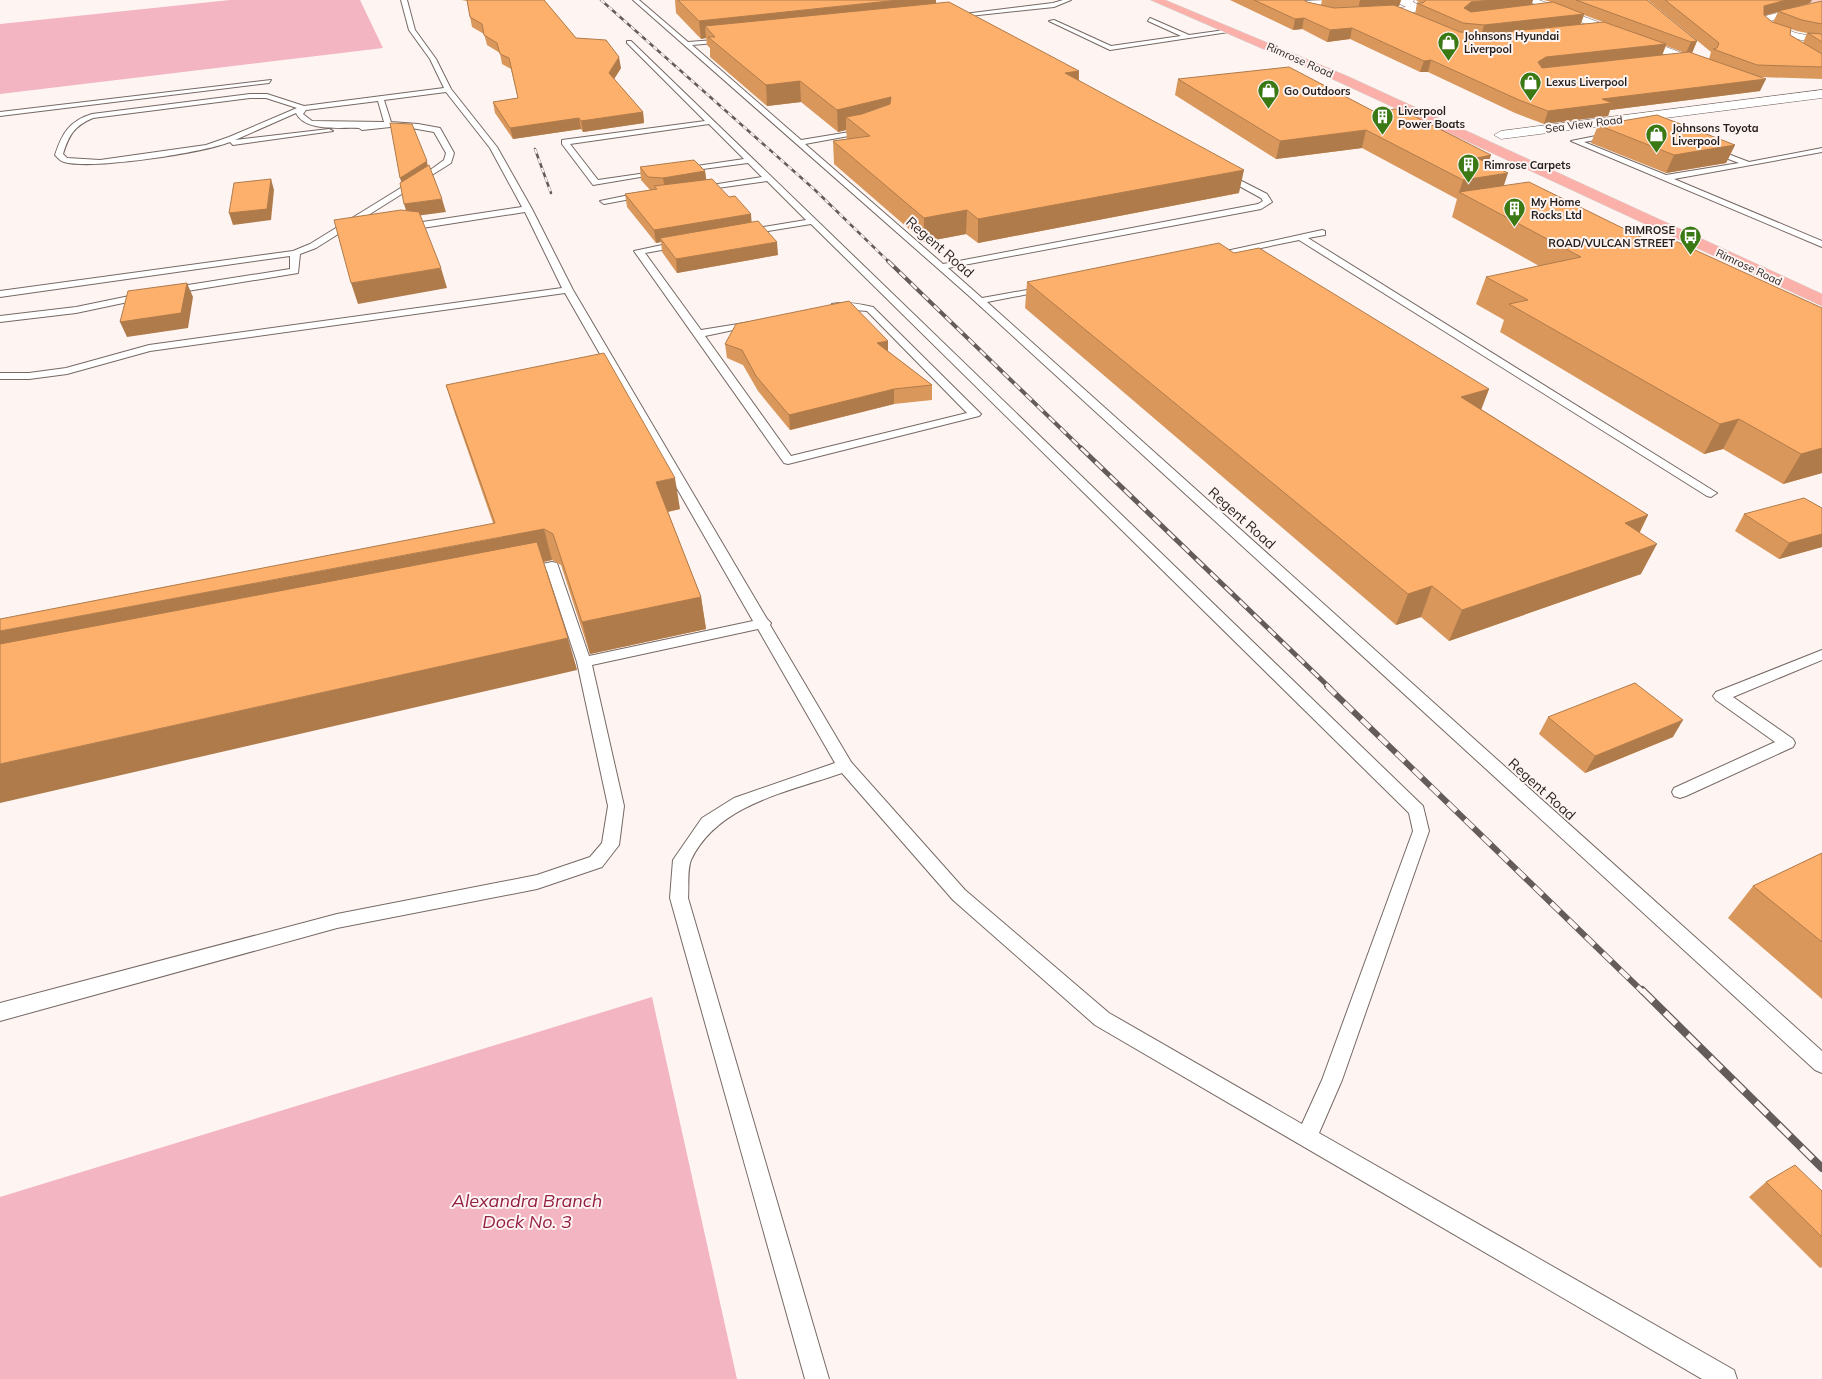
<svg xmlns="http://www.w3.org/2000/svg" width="1822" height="1379" font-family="Mulish,sans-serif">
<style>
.water{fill:#f3b5c1}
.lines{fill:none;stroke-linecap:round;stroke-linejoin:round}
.lane-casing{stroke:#766964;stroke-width:2}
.street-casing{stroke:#766964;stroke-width:1}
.primary-casing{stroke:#d3d2d2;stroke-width:1}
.highway-casing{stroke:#d3d2d2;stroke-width:1}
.lane{fill:#fff;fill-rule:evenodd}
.street{fill:#fff;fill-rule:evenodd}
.primary{fill:#fdd0cb;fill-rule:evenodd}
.highway{fill:#fbb0a9;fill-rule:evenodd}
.rail-far4-casing{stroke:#635c5a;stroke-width:2.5}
.rail-far3-casing{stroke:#635c5a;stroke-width:4}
.rail-far2-casing{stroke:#635c5a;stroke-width:5}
.rail-far1-casing{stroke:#635c5a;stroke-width:6}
.rail-casing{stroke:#635c5a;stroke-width:8}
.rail-far4{stroke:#fef5f2;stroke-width:2;stroke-dasharray:5;stroke-linecap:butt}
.rail-far3{stroke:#fef5f2;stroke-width:2.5;stroke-dasharray:8;stroke-linecap:butt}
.rail-far2{stroke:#fef5f2;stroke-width:3;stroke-dasharray:10;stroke-linecap:butt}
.rail-far1{stroke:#fef5f2;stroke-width:4.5;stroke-dasharray:12;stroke-linecap:butt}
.rail{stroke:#fef5f2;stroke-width:5.5;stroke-dasharray:16;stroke-linecap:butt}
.wall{fill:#d9975c;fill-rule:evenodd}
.shaded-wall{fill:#b07b4b}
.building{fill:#fcb06b;stroke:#b07b4b}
.labels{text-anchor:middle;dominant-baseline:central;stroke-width:4;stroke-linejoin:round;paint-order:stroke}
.far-poi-label{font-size:11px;font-weight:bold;fill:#241f1d;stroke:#fef5f2;text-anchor:start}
.far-street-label{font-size:11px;fill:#241f1d;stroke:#fef5f2}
.street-label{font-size:14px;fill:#241f1d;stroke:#fef5f2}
.near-water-label{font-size:18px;font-style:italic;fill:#942047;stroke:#fef5f2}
</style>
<rect width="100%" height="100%" fill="#fef5f2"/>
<g class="water">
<polygon points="230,0 360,0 383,48 0,94 0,24"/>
<polygon points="652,997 737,1379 0,1379 0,1197"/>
</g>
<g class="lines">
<defs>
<g id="lane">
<path d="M401,0H407L415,30L436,59L451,89L497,147L532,209L573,290L767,619L771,623L770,625L851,762L965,890L1109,1013L1302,1124L1322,1080L1413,831L1409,813L811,224L743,235L742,233L746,230L806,220L767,181L696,191L695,189L699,187L762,177L748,163L680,172L679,170L683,168L744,159L709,124L570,144L598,180L660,171L664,173L593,185L562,144V140L705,121L627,43V41H631L1423,806L1429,831L1342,1080L1319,1133L1734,1370L1737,1379H1702L1095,1025L953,900L842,773C788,792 718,804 691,860C687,870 689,887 688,898L829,1379H805L670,898L673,860L702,818L734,798L835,763L758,629L592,665L624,806L619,845L602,867L537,889L337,928L0,1021V1003L337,914L537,875L590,857L602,843L608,806L577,662L547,571L527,575L520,571L522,568L552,562L557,563L589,656L753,621L565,293L150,351L67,374L29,379H0V373H29L66,368L149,345L562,288L525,212L416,229L412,226L416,223L522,207L490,148L446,92L384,100L391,122L418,124L440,128L454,153L451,163L316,248L300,254L298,273L169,294L164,291L169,288L290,269V256L0,297V291L293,251L310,244L433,168L444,160L446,153L434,132L400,126L362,130L359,128C340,127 305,132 296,113L235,140L329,129L333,131L233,145L230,142C201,153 92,170 64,162C60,161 58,158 55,155C62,134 69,121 92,114L250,94H267L304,106L444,88L430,59L409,30ZM250,98H266L297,108L229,137L206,145L100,160L67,158L63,154C69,135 74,126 93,118ZM378,101L384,122L312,121L303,114L306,110Z"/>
<polygon points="633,0 639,0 688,42 728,39 726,42 692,45 801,140 868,129 869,131 865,133 805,144 943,264 1258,204 1263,201 1261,198 1221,176 1220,174 1224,172 1267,194 1272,202 1261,209 948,268 982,298 1049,286 1049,290 987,302 1822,1051 1822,1073 1815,1070 968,295"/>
<polygon points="1063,0 1071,0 1054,7 951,18 948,16 1053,3"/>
<polygon points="1150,18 1189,35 1232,29 1235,31 1110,50 1049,21 1054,20 1111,46 1181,36 1148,21"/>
<polygon points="271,80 269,83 0,116 0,112"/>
<polygon points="1611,133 1615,135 1614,137 1584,142 1666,175 1739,163 1707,151 1706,149 1710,147 1749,162 1822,148 1822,152 1674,179 1822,241 1822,247 1571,141"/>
<polygon points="644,192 647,192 647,196 604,204 600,201"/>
<polygon points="1322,230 1325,231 1325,235 1308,238 1717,493 1711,497 1707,496 1299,240 1213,258 1208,255"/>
<path d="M681,241L684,242V246L645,253L701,330L757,321V325L705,336L791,456L967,413L867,311L832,308V304C845,301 860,304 873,307L981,414L979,416L788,464L784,463L634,251Z"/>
<polygon points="144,293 147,294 147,298 76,313 0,322 0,316 76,307"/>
<polygon points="1822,650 1822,660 1733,697 1793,739 1795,743 1793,747 1686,796 1680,798 1674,796 1672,792 1674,788 1775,742 1716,700 1713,696 1716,692"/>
</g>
<g id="street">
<polygon points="1335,0 1335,3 1311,6 1323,13 1318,16 1293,4 1298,1"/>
<polygon points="1398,0 1414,0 1413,2 1423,7 1423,11 1406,13 1418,19 1418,23 1410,23 1389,13 1389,9 1406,7 1398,3"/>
<polygon points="1524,0 1539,0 1712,64 1714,67 1712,70 1704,70"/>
<polygon points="1811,0 1822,0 1822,9 1770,21 1770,23 1796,33 1822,38 1822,44 1781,36 1760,25 1761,17 1814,4"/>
<polygon points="1822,90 1822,98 1501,139 1494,135 1501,131"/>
</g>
<polygon id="primary" points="1811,0 1822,0 1822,4 1812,2"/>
<polygon id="highway" points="1151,0 1165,0 1347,76 1822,294 1822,306 1339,82"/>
</defs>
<use href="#lane" class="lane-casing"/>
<use href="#street" class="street-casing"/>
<use href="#primary" class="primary-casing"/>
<use href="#highway" class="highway-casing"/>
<use href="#lane" class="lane"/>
<use href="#street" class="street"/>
<use href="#primary" class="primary"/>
<use href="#highway" class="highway"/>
<defs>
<g id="rail-far4">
<polyline points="601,0 815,190 889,262"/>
<polyline points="535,149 551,193"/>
</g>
<polyline id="rail-far3" points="888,261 1082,449"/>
<polyline id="rail-far2" points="1081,448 1329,687"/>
<polyline id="rail-far1" points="1327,686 1643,992"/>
<polyline id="rail" points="1642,990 1822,1168"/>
</defs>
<use href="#rail-far4" class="rail-far4-casing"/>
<use href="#rail-far3" class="rail-far3-casing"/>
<use href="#rail-far2" class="rail-far2-casing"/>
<use href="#rail-far1" class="rail-far1-casing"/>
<use href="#rail" class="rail-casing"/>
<use href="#rail-far4" class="rail-far4"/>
<use href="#rail-far3" class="rail-far3"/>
<use href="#rail-far2" class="rail-far2"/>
<use href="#rail-far1" class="rail-far1"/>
<use href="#rail" class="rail"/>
</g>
<g class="wall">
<polygon points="461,0 544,0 576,38 621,68 614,79 643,112 644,123 583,132 581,129 513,139 495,113 493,102 518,98 511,69 502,64 500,53 487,45 484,34 472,27 467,1"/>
<polygon points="675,0 936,0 936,3 1079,71 1079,81 1239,193 978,243 966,234 924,242 834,164 833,141 847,139 846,130 838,132 801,102 767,106 710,57 710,48 707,45 706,38 701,39 676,13"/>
<path d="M1230,0H1304L1307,2L1321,5L1322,0H1401L1399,6H1396L1415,14L1417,3H1420L1416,0H1533L1531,5L1551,2L1544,0H1647L1697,41L1692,53H1690L1709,59L1711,52L1648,0H1812L1810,3L1788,9L1822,1V79L1759,77L1760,91L1610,110L1608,116L1544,124L1515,113L1428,72H1420L1350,39L1327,42L1302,29L1293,30ZM1778,12L1773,22L1764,16ZM1584,15L1603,22L1581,24ZM1791,29L1797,31L1807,33L1803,43L1790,35ZM1666,46L1685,53L1662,55Z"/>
<polygon points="1178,79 1375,112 1488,163 1504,185 1822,308 1822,473 1783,484 1723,449 1704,454 1500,332 1504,320 1476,304 1486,277 1539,266 1452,217 1457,199 1362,148 1276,159 1175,95"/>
<polygon points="1598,125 1735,145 1726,163 1666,173 1591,143"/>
<polygon points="640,167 705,171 706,180 752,223 778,255 677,273 662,252 661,242 656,243 627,207 625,194 650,190 641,180"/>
<polygon points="1234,253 1489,389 1481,409 1648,515 1640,532 1641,574 1449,641 1421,617 1396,625 1025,308 1027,282"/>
<polygon points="888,341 888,351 932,385 932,400 894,404 790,430 758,391 743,365 727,358 725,344"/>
<polygon points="446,385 680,509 668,512 701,597 706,629 590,654 561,565 552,560 544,562 577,670 493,523 455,414"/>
<polygon points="1822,508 1822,547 1779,559 1735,531 1744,514"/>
<polygon points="1548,717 1673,737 1585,773 1539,734"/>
<polygon points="1822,853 1822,999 1728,918 1753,886"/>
<polygon points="1766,1182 1822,1191 1822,1267 1820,1268 1749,1197"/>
</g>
<g class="shaded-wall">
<polygon points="899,0 936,0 936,13 705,26 706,38 701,39 699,21"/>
<polygon points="1360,0 1401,0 1399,6 1358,10"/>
<polygon points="1492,0 1533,0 1531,6 1468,13 1464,8 1471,2"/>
<polygon points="1786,0 1812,0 1810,3 1759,17 1764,6"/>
<polygon points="1584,14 1580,25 1481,36 1484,25"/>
<polygon points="1304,18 1302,29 1293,30 1295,19"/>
<polygon points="1352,28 1350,39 1327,42 1330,30"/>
<polygon points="1697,41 1692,53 1686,53 1691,42"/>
<polygon points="1666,44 1662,56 1534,74 1538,62 1546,57"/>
<polygon points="619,57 621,68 611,84 609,73"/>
<polygon points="1431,60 1428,72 1420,72 1424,61"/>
<polygon points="1079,71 1078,92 1065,73"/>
<polygon points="1766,79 1760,91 1610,110 1608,116 1544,124 1548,111 1602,99"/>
<polygon points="800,81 801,102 767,106 766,85"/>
<polygon points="891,97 891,118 846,117 846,130 838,132 837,110"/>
<polygon points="643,112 644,123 583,132 581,121"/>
<polygon points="579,118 581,129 513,139 510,128"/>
<polygon points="1366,130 1362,148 1276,159 1280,141"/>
<polygon points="1735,145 1726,163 1666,173 1674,155"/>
<polygon points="1491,155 1485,173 1477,158"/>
<polygon points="427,161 428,168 402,184 400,178"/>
<polygon points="1244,170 1239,193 978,243 978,219"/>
<polygon points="705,171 707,184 665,191 663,178"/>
<polygon points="1508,173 1502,191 1459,192 1457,199 1463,180"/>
<polygon points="271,179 274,190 271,220 233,225 229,213"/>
<polygon points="442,199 446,212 408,217 404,204"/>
<polygon points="967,210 966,234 924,242 924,218"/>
<polygon points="751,214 752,227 660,238 661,242 656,243 654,230"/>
<polygon points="777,242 778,255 677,273 676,259"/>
<polygon points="441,268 447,288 358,304 351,283"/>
<polygon points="187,283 193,297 188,328 127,337 120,322"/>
<polygon points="888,341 888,355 877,343"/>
<polygon points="894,389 894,404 790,430 789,415"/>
<polygon points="1489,389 1478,418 1461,397"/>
<polygon points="1739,419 1723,449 1704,454 1720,424"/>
<polygon points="1822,448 1822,473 1783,484 1801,454"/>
<polygon points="675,478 680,509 662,513 656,482"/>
<polygon points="1648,515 1633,545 1625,523"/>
<polygon points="544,529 552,560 0,667 0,631"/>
<polygon points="1822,534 1822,547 1779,559 1789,543"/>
<polygon points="1657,544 1641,574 1449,641 1462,610"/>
<polygon points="1432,586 1421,617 1396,625 1408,594"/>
<polygon points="701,597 706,629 590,654 582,622"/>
<polygon points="568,638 577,670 0,803 0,764"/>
<polygon points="1683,720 1673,737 1585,773 1595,756"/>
</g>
<g class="building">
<polygon points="467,0 544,0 576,38 606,40 619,57 609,73 643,112 581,121 579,118 510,128 493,102 518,98 509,58 500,54 497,43 484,35 482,24 470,17"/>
<polygon points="678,0 899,0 699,21"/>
<polygon points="1254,0 1304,0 1307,2 1334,8 1394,5 1460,32 1485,34 1604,22 1666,44 1546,57 1538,62 1542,68 1689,52 1766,79 1602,99 1612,103 1548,111 1519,100 1431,60 1424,61 1352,28 1330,30 1304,18 1295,19"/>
<polygon points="1426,0 1492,0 1471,2 1464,8 1471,12 1553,2 1584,14 1484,25 1463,23 1417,3 1423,3"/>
<polygon points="1576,0 1647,0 1697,41 1691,42"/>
<polygon points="1665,0 1786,0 1764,6 1764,15 1772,22 1791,28 1790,35 1822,54 1822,67 1757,65 1713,49 1717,48 1719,43"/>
<polygon points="1822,1 1822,24 1802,20 1778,11"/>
<polygon points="949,2 1079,71 1065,73 1244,170 978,219 967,210 924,218 833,141 870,136 846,117 862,114 890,104 891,97 837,110 800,81 766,85 708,37 715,37 705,26"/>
<polygon points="1808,33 1822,34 1822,42"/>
<polygon points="1289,67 1375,112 1395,109 1401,112 1402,110 1491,155 1477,158 1508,173 1463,180 1366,130 1280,141 1178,79"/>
<polygon points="1657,115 1735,145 1674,155 1598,125"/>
<polygon points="390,123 412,124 427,161 400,178"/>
<polygon points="694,160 705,171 663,178 648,177 640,167"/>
<polygon points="429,165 442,199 404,204 400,183"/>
<polygon points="271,179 267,209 229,213 234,183"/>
<polygon points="712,179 729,197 735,196 751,214 654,230 625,194 657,189 654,186"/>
<polygon points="1529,182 1653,243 1671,239 1822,308 1822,448 1801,454 1739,419 1720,424 1509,304 1528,300 1486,277 1581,257 1459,192"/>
<polygon points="401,210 419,212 441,268 351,283 334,220"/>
<polygon points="758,221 777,242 676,259 660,238"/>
<polygon points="1219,243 1234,253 1259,248 1489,389 1461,397 1648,515 1625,523 1657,544 1462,610 1432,586 1408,594 1027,282"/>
<polygon points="187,283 181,313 120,322 128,291"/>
<polygon points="849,301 888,341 877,343 932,385 894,389 789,415 756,376 742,350 725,344 736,324"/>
<polygon points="604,353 675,478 656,482 701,597 582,622 553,534 544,529 0,631 0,619 495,523 446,385"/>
<polygon points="1804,498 1822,508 1822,534 1789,543 1744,514"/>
<polygon points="537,542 568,638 0,764 0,644"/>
<polygon points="1635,683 1683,720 1595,756 1548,717"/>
<polygon points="1822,853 1822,942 1753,886"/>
<polygon points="1795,1165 1822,1191 1822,1237 1766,1182"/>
</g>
<defs>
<symbol id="shop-pin" viewBox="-11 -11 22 30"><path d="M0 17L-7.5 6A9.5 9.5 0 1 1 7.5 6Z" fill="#3b7915" stroke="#fef5f2"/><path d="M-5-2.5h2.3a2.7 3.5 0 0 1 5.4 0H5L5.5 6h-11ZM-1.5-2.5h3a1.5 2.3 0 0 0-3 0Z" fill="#fff"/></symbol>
<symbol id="building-pin" viewBox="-11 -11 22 30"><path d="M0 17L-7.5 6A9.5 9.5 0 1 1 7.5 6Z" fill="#3b7915" stroke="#fef5f2"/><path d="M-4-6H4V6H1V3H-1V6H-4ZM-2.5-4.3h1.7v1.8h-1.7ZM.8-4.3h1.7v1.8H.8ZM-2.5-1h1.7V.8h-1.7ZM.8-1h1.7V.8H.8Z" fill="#fff"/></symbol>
<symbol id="bus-pin" viewBox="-11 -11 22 30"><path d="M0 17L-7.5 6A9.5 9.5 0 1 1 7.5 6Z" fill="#3b7915" stroke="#fef5f2"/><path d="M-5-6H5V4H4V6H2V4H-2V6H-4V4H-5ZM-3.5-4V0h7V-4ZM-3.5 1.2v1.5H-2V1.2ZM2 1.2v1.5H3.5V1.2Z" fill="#fff"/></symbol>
</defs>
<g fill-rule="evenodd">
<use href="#shop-pin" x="1436" y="30" width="25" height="34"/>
<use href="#shop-pin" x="1518" y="70" width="25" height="34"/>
<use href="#shop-pin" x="1256" y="78" width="25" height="34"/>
<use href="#building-pin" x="1370" y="104" width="25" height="34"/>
<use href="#shop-pin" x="1644" y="122" width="25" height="34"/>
<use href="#building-pin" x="1456" y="152" width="25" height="34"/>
<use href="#building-pin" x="1502" y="196" width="25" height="34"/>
<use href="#bus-pin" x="1678" y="224" width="25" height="34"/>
</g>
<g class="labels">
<g class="far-poi-label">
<text x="1464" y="36">Johnsons Hyundai<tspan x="1464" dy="13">Liverpool</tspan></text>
<text x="1546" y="82">Lexus Liverpool</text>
<text x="1284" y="91">Go Outdoors</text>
<text x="1398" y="111">Liverpool<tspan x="1398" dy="13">Power Boats</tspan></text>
<text x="1672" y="128">Johnsons Toyota<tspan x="1672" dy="13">Liverpool</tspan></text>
<text x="1484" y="165">Rimrose Carpets</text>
<text x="1531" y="202">My Home<tspan x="1531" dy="13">Rocks Ltd</tspan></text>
<text x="1675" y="230" text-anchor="end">RIMROSE<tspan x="1675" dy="13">ROAD/VULCAN STREET</tspan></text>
</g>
<g class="far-street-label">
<text transform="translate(1300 60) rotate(24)">Rimrose Road</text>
<text transform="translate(1584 124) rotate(-7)">Sea View Road</text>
<text transform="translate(1749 267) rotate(25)">Rimrose Road</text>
</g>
<g class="street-label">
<text transform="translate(940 247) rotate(41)">Regent Road</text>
<text transform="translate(1242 518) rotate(42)">Regent Road</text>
<text transform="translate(1542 789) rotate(42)">Regent Road</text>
</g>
<g class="near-water-label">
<text x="527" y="1200">Alexandra Branch<tspan x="527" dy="21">Dock No. 3</tspan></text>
</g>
</g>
</svg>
